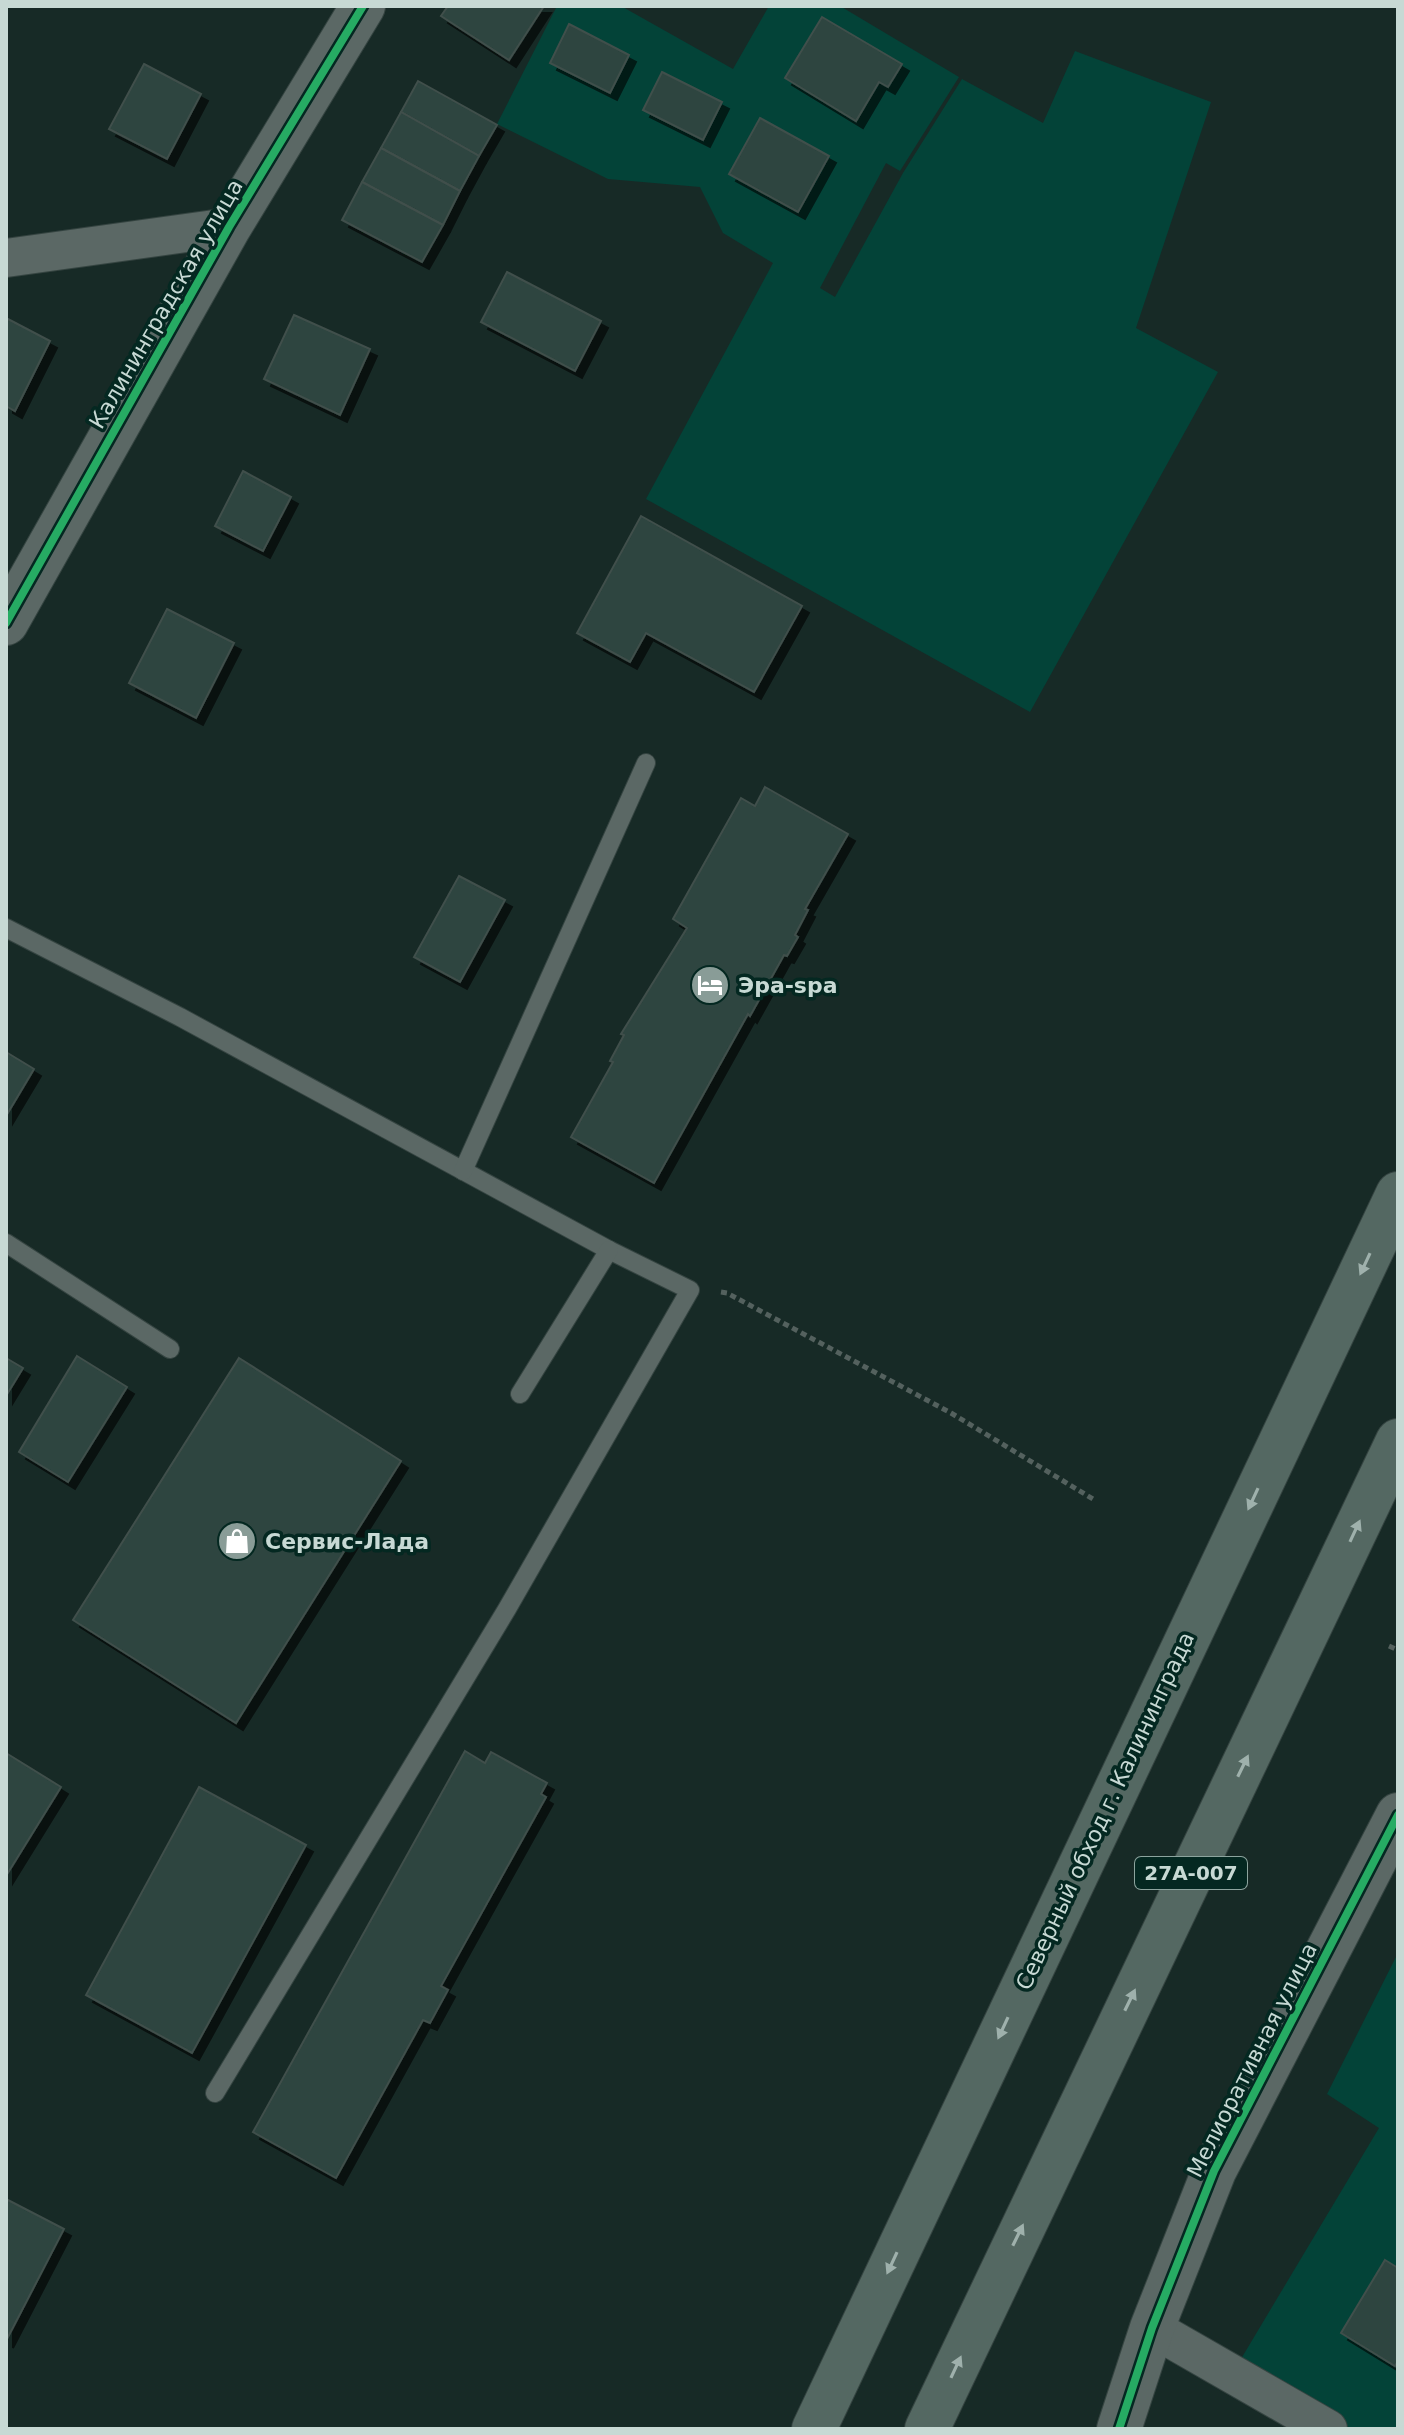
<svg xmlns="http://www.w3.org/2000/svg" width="1404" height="2435" font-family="'DejaVu Sans',sans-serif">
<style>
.green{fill:#034338}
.building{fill:#2d443f;stroke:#404f4b;stroke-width:2;filter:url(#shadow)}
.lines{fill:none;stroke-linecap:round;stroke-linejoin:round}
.service-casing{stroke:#354441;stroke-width:20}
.minor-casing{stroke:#354441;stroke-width:40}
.tertiary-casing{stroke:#354441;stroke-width:46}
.trunk-casing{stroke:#354441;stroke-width:46}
.path{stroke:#54615e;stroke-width:5;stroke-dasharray:6 4;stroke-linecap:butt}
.service{stroke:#5b6865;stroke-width:18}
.minor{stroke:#5b6865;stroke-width:38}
.tertiary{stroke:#5b6865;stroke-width:44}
.trunk{stroke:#546862;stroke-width:44}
.cycleway-casing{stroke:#042821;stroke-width:13}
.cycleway{stroke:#26ab63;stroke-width:8}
.oneway{fill:#9fb1ac}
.labels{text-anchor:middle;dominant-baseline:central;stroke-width:7;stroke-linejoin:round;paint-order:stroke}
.shield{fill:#042821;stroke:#8ca49e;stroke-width:2}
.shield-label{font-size:20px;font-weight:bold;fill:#c7d9d4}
.street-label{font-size:22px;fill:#c7d9d4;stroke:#042821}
.poi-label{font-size:22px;font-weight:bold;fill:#c7d9d4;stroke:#042821;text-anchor:start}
</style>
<defs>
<filter id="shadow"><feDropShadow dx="7" dy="7" stdDeviation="0" flood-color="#0009"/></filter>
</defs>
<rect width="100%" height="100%" fill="#172a26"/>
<g class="green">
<polygon points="557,6 621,6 733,69 769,6 840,6 959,77 900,171 886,163 820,288 835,297 903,173 962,79 1043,123 1075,51 1211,102 1136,328 1218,372 1030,712 646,499 773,263 723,233 700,187 608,179 497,124"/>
<polygon points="1398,1953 1398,2429 1303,2429 1223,2389 1379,2128 1327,2094"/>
</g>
<g class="building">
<polygon points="448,6 544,6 509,60 441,16"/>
<polygon points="822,17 902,64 888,87 879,82 856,121 785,78"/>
<polygon points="569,24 629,55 610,93 550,63"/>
<polygon points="144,64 201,94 167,159 109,129"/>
<polygon points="662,72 722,102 703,140 643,110"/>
<polygon points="418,81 497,125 479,156 401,112"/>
<polygon points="401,112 479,156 460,191 381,148"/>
<polygon points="760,118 829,156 798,212 729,174"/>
<polygon points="381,148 460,191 443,225 362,182"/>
<polygon points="362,182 443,225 422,262 342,220"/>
<polygon points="507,272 601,321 575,371 481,322"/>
<polygon points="294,315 370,349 340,415 264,379"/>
<polygon points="6,318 50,341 15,411 6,406"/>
<polygon points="243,471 291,497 263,551 215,526"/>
<polygon points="641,516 802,606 754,692 646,633 630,662 577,633"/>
<polygon points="167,609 234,643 196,718 129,683"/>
<polygon points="765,787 848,834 805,909 808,910 795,935 798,937 787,956 784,955 750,1016 748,1014 654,1183 571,1137 613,1062 610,1061 624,1035 621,1034 687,928 673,919 741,798 755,806"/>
<polygon points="459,876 505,900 460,982 414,957"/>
<polygon points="6,1052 34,1069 6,1116"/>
<polygon points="77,1356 127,1387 68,1482 19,1452"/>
<polygon points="6,1358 23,1368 6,1396"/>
<polygon points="239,1358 401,1461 236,1723 73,1620"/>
<polygon points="465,1751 485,1763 491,1752 547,1783 541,1794 546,1797 441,1986 448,1990 430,2023 423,2020 336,2178 253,2132"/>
<polygon points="6,1753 61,1787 6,1876"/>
<polygon points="199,1787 306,1845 192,2053 86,1995"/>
<polygon points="6,2199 64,2229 6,2341"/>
<polygon points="1385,2260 1398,2268 1398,2361 1395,2366 1341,2333"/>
</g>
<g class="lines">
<defs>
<g id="service">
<polyline points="6,928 180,1017 609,1250 690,1290 507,1609 215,2093"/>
<polyline points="463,1171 646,763"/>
<polyline points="6,1243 170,1349"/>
<polyline points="520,1394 609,1250"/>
</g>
<g id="minor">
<polyline points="6,258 229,227"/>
<polyline points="1152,2328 1328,2429"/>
</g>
<g id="tertiary">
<polyline points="6,623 229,227 363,6"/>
<polyline points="1119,2429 1152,2328 1214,2171 1398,1815"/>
</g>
<g id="trunk">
<polyline points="814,2429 1398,1194"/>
<polyline points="927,2429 1398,1441"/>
</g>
</defs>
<use href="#service" class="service-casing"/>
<use href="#minor" class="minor-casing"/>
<use href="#tertiary" class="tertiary-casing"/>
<use href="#trunk" class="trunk-casing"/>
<g class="path">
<polyline points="721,1292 727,1293 951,1413 1093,1499"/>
<polyline points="1389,1646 1398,1650"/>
</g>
<use href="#service" class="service"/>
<use href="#minor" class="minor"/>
<use href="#tertiary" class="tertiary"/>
<use href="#trunk" class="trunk"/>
<defs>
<g id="cycleway">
<polyline points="6,623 229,227 363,6"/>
<polyline points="1119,2429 1152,2328 1214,2171 1398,1815"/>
</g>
</defs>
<use href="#cycleway" class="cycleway-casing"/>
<use href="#cycleway" class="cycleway"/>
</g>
<defs><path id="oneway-solid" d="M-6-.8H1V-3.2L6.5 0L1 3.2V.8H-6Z" transform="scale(2)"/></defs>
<g class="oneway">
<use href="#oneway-solid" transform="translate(1365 1264) rotate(115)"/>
<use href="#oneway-solid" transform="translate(1253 1499) rotate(115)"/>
<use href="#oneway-solid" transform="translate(1355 1531) rotate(-65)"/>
<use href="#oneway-solid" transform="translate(1243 1766) rotate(-64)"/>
<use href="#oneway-solid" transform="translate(1130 2000) rotate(-64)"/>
<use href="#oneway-solid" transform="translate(1003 2028) rotate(115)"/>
<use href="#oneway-solid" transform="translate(1018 2235) rotate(-64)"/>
<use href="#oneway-solid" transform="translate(892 2263) rotate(115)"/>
<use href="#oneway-solid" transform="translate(956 2367) rotate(-65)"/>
</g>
<defs>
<symbol id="hotel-disc" viewBox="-11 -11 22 22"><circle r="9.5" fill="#899c97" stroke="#042821"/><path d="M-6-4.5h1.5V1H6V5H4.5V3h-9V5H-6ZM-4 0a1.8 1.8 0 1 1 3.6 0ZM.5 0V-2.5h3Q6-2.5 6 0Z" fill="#fff"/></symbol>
<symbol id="shop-disc" viewBox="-11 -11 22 22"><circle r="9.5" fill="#899c97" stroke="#042821"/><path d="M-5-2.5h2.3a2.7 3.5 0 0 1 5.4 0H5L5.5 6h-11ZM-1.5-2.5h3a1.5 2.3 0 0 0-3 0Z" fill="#fff"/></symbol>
</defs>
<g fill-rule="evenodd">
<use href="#hotel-disc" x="688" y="963" width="44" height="44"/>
<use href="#shop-disc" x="215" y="1519" width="44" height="44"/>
</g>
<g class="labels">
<rect class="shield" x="1135" y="1857" width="112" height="32" rx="6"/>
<g class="shield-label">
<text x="1191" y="1873">27А-007</text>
</g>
<g class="street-label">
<text transform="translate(166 304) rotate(-60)">Калининградская улица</text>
<text transform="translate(1105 1811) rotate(-65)">Северный обход г. Калининграда</text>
<text transform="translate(1252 2060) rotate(-63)">Мелиоративная улица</text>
</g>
<g class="poi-label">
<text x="738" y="985">Эра-spa</text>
<text x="265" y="1541">Сервис-Лада</text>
</g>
</g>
<rect width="1404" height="2435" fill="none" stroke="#c7d9d4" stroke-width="16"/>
</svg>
